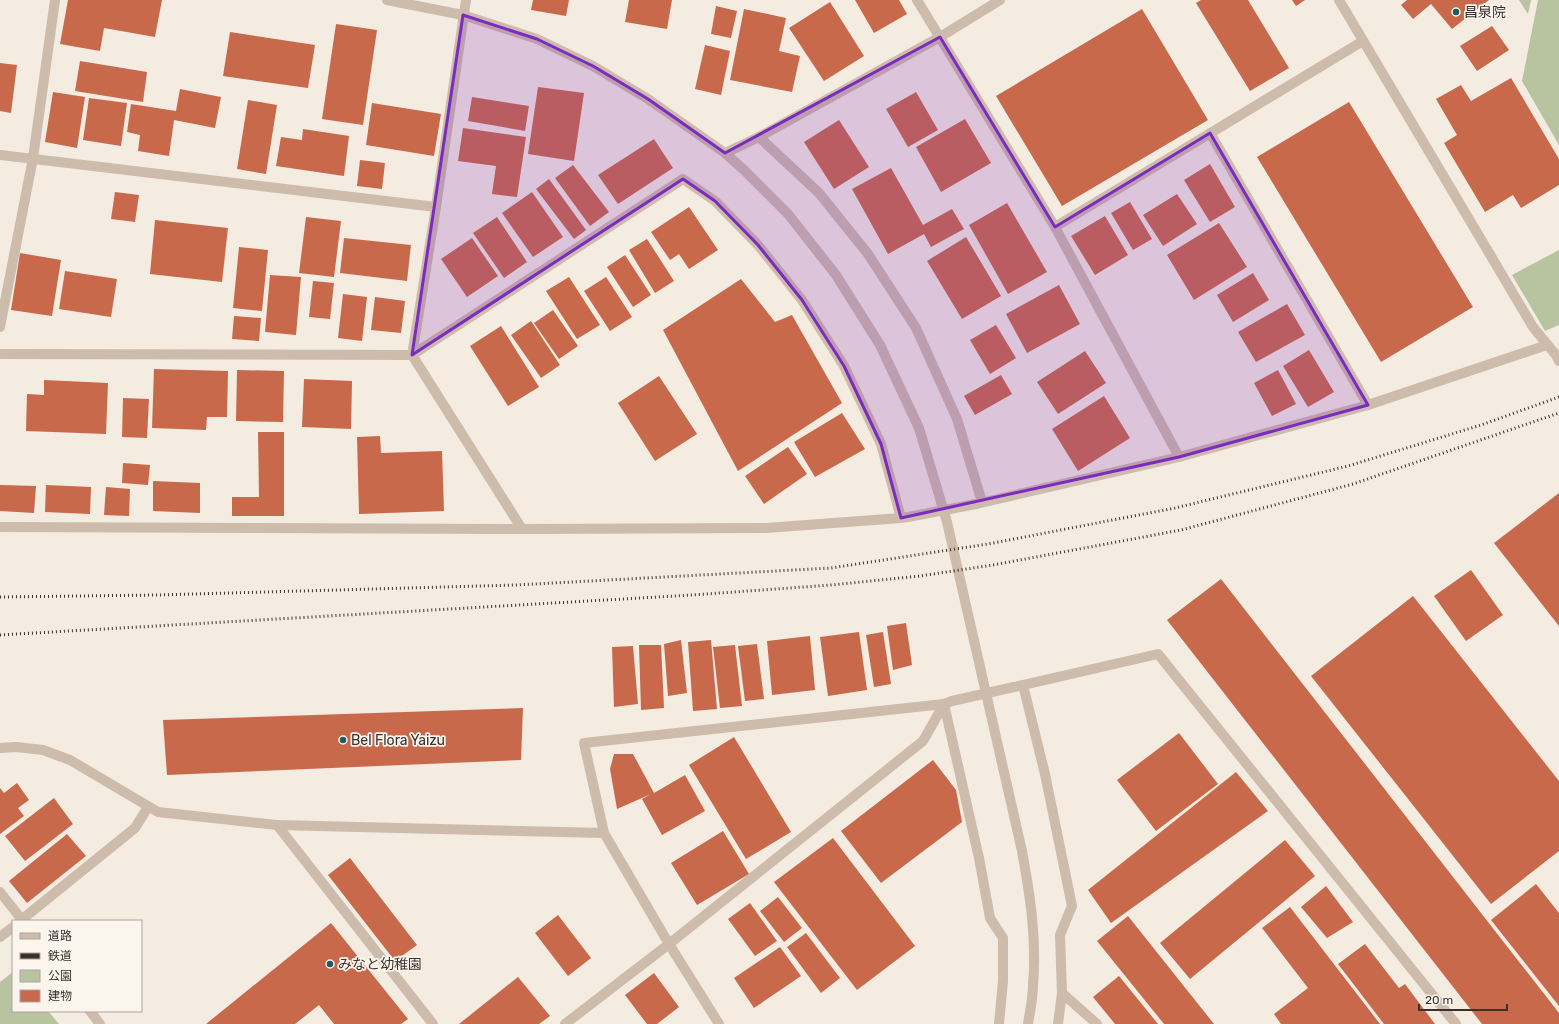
<svg xmlns="http://www.w3.org/2000/svg" width="1559" height="1024" font-family="Rubik,'Noto Sans JP',sans-serif">
<style>
.green{fill:#b8c4a0}
.building{fill:#c8694b}
.lines{fill:none;stroke-linecap:round;stroke-linejoin:round}
.minor{stroke:#cdbbac;stroke-width:10}
.rail{stroke:#3b302b;stroke-width:3;stroke-dasharray:1 3;stroke-linecap:butt}
.minor-bridge{stroke:#cdbbac;stroke-width:10}
.marked{fill:#7b2cbf;fill-opacity:0.2;stroke:#7b2cbf;stroke-width:3;stroke-linejoin:round}
.poi-dot{fill:#1f5a5e;stroke:#fbf5ee;stroke-width:1.5}
.labels{text-anchor:middle;dominant-baseline:central;stroke-width:3.5;stroke-linejoin:round;paint-order:stroke}
.poi-label{font-size:14px;fill:#3b302b;stroke:#fbf5ee;text-anchor:start}
</style>
<rect width="100%" height="100%" fill="#f4ebe1"/>
<g class="green">
<polygon points="1519,0 1531,0 1528,14"/>
<polygon points="1538,0 1559,0 1559,145 1522,81"/>
<polygon points="1559,250 1559,325 1545,331 1512,275"/>
<polygon points="13,972 13,1011 48,1011 59,1024 0,1024 0,982"/>
</g>
<g class="building">
<polygon points="68,0 162,0 155,37 104,28 100,51 60,44"/>
<polygon points="533,0 569,0 566,16 531,10"/>
<polygon points="629,0 672,0 667,29 625,22"/>
<polygon points="855,0 899,0 907,14 874,33"/>
<polygon points="1201,0 1248,0 1289,68 1250,91 1196,3"/>
<polygon points="1292,0 1305,0 1296,6"/>
<polygon points="1407,0 1489,0 1452,29 1431,4 1413,19 1401,5"/>
<polygon points="830,2 864,56 824,81 789,28"/>
<polygon points="716,6 737,11 731,38 711,34"/>
<polygon points="744,9 786,18 779,51 800,56 792,92 730,80"/>
<polygon points="1142,9 1208,120 1062,206 996,96"/>
<polygon points="336,24 377,30 363,125 322,119"/>
<polygon points="1492,26 1509,50 1477,71 1460,46"/>
<polygon points="230,32 315,45 308,88 223,76"/>
<polygon points="705,45 730,51 721,95 695,89"/>
<polygon points="80,61 147,72 143,102 75,91"/>
<polygon points="0,63 17,65 11,113 0,111"/>
<polygon points="1511,78 1559,159 1559,185 1521,208 1513,195 1485,212 1444,143 1457,135 1436,99 1461,85 1471,101"/>
<polygon points="538,87 584,93 574,161 528,154"/>
<polygon points="180,89 221,97 215,128 174,120 169,156 138,151 140,135 127,132 131,104 176,111"/>
<polygon points="53,92 85,97 77,148 45,142"/>
<polygon points="916,92 938,130 908,147 886,109"/>
<polygon points="472,97 529,106 525,131 468,121"/>
<polygon points="89,98 127,103 121,146 83,140"/>
<polygon points="248,100 277,105 266,174 237,169"/>
<polygon points="1349,102 1473,307 1381,362 1257,157"/>
<polygon points="372,103 441,114 434,156 366,145"/>
<polygon points="965,119 991,163 941,192 916,147"/>
<polygon points="839,120 869,167 834,189 804,142"/>
<polygon points="463,128 526,137 517,197 492,194 496,166 458,161"/>
<polygon points="303,129 349,136 344,176 276,166 281,137 302,140"/>
<polygon points="654,139 673,168 618,204 598,175"/>
<polygon points="360,160 385,163 382,189 357,186"/>
<polygon points="1210,164 1235,207 1210,222 1184,180"/>
<polygon points="573,165 609,212 590,226 555,178"/>
<polygon points="891,168 923,225 952,209 964,229 931,247 924,234 888,254 852,189"/>
<polygon points="549,179 586,230 574,239 536,189"/>
<polygon points="115,192 139,195 135,222 111,219"/>
<polygon points="532,192 563,237 533,257 502,213"/>
<polygon points="1177,194 1197,224 1163,246 1143,215"/>
<polygon points="1130,202 1152,239 1133,250 1111,213"/>
<polygon points="1007,203 1047,272 1008,294 969,225"/>
<polygon points="689,207 718,250 689,269 679,254 670,260 651,232"/>
<polygon points="1105,216 1128,255 1095,275 1071,236"/>
<polygon points="306,217 341,221 334,277 299,273"/>
<polygon points="497,217 527,262 504,278 473,233"/>
<polygon points="155,220 228,228 222,282 150,274"/>
<polygon points="1219,223 1247,267 1194,300 1167,255"/>
<polygon points="966,237 1001,296 962,319 927,261"/>
<polygon points="344,238 411,245 407,281 340,273"/>
<polygon points="472,238 498,276 467,297 441,259"/>
<polygon points="647,239 674,281 655,293 629,250"/>
<polygon points="239,247 268,250 262,311 233,308"/>
<polygon points="20,253 61,260 52,316 11,310"/>
<polygon points="625,255 651,295 633,307 607,267"/>
<polygon points="65,271 117,279 111,317 59,309"/>
<polygon points="1253,273 1269,300 1233,322 1217,295"/>
<polygon points="270,275 301,277 296,335 265,332"/>
<polygon points="569,277 600,325 577,339 546,291"/>
<polygon points="606,277 632,317 610,331 584,291"/>
<polygon points="741,279 775,322 792,315 842,403 738,471 663,330"/>
<polygon points="313,281 334,283 330,319 309,317"/>
<polygon points="1059,285 1080,324 1027,353 1006,314"/>
<polygon points="343,294 367,297 362,341 338,338"/>
<polygon points="375,297 405,301 401,333 371,330"/>
<polygon points="1287,304 1305,335 1256,362 1238,332"/>
<polygon points="553,310 578,346 559,359 534,323"/>
<polygon points="234,316 261,318 259,341 232,339"/>
<polygon points="531,321 560,365 541,378 511,335"/>
<polygon points="996,325 1016,358 990,374 970,340"/>
<polygon points="501,326 539,387 508,406 470,346"/>
<polygon points="1309,350 1334,392 1308,407 1283,366"/>
<polygon points="1085,351 1106,383 1058,414 1037,382"/>
<polygon points="154,369 228,371 227,417 207,417 206,430 152,428"/>
<polygon points="237,370 284,371 283,422 236,421"/>
<polygon points="1278,370 1296,404 1272,416 1254,383"/>
<polygon points="1001,375 1012,394 975,415 964,396"/>
<polygon points="659,376 697,434 655,461 618,403"/>
<polygon points="304,379 352,381 351,429 302,427"/>
<polygon points="44,380 108,383 106,434 26,431 27,394 44,395"/>
<polygon points="1104,396 1130,438 1078,471 1052,429"/>
<polygon points="123,398 149,399 147,438 122,437"/>
<polygon points="842,413 865,449 815,477 794,442"/>
<polygon points="258,432 284,432 284,516 232,516 232,497 259,497"/>
<polygon points="380,436 381,453 442,451 444,511 359,514 357,437"/>
<polygon points="788,447 807,474 764,504 745,476"/>
<polygon points="123,463 150,465 148,485 122,483"/>
<polygon points="153,481 200,483 200,513 153,511"/>
<polygon points="0,485 36,486 34,513 0,511"/>
<polygon points="46,485 91,487 90,514 45,512"/>
<polygon points="106,487 130,489 129,516 104,515"/>
<polygon points="1559,493 1559,626 1494,543"/>
<polygon points="1471,570 1503,615 1466,641 1434,596"/>
<polygon points="1221,579 1559,1013 1559,1024 1482,1024 1167,620"/>
<polygon points="1413,596 1559,781 1559,851 1491,904 1311,676"/>
<polygon points="906,623 912,665 893,670 887,626"/>
<polygon points="859,632 867,690 828,696 820,637"/>
<polygon points="883,632 891,684 874,687 866,635"/>
<polygon points="810,636 815,690 772,695 767,641"/>
<polygon points="681,640 687,693 668,696 664,644"/>
<polygon points="711,640 717,709 693,711 688,642"/>
<polygon points="757,644 764,699 745,701 738,646"/>
<polygon points="639,645 661,645 664,708 641,710"/>
<polygon points="735,645 742,706 720,708 713,647"/>
<polygon points="633,646 638,704 614,707 612,647"/>
<polygon points="523,708 521,760 167,775 163,720"/>
<polygon points="1179,733 1218,784 1156,831 1117,780"/>
<polygon points="734,737 791,832 746,859 689,765"/>
<polygon points="614,754 633,754 654,793 685,775 705,811 662,835 642,799 651,794 617,809 610,769"/>
<polygon points="933,760 956,790 962,822 881,883 841,831"/>
<polygon points="1236,772 1268,811 1111,923 1088,890"/>
<polygon points="17,783 29,800 18,808 24,816 0,834 0,788 4,793"/>
<polygon points="54,798 73,824 25,861 5,836"/>
<polygon points="723,831 749,874 697,905 671,863"/>
<polygon points="67,834 86,856 27,903 9,881"/>
<polygon points="833,838 915,946 857,990 774,882"/>
<polygon points="1285,840 1315,876 1190,979 1160,943"/>
<polygon points="350,858 417,945 395,961 328,875"/>
<polygon points="1536,884 1559,913 1559,1006 1491,920"/>
<polygon points="1326,886 1353,922 1327,938 1301,907"/>
<polygon points="778,897 802,928 784,942 760,911"/>
<polygon points="750,903 777,941 755,956 728,919"/>
<polygon points="1290,907 1380,1024 1281,1024 1274,1014 1308,988 1262,928"/>
<polygon points="558,915 591,958 568,976 535,933"/>
<polygon points="1128,916 1214,1024 1164,1024 1097,941"/>
<polygon points="331,923 408,1019 401,1024 334,1024 319,1005 295,1024 206,1024"/>
<polygon points="806,933 840,978 821,993 787,947"/>
<polygon points="1365,944 1399,988 1405,984 1435,1024 1384,1024 1338,964"/>
<polygon points="780,947 801,976 754,1008 734,978"/>
<polygon points="654,973 679,1007 657,1024 647,1024 625,995"/>
<polygon points="1119,976 1158,1024 1115,1024 1093,997"/>
<polygon points="518,977 550,1016 539,1024 459,1024"/>
</g>
<g class="lines">
<g class="minor">
<path d="M387,0L463,15L537,39L593,66L648,99L725,153L744,170L788,214L836,275L880,345L919,428L947,522L1022,851C1030,895 1037,939 1033,985C1033,998 1030,1011 1028,1024"/>
<polyline points="917,0 1055,227 1179,457"/>
<polyline points="1339,0 1533,327 1556,355 1559,361"/>
<polyline points="1210,133 1368,405"/>
<polyline points="759,137 819,193 868,254 916,328 957,419 982,502"/>
<polyline points="725,153 759,137 940,37 1000,0"/>
<polyline points="0,155 436,207"/>
<polyline points="1055,227 1363,41"/>
<polyline points="0,327 33,158 55,0"/>
<polyline points="0,354 412,355 436,207 466,0"/>
<polyline points="976,504 1179,457 1368,405 1547,345"/>
<polyline points="901,518 881,444 844,366 802,300 758,245 715,201 683,179 412,355 522,529 766,528 901,518 908,517"/>
<polyline points="0,527 522,529"/>
<polyline points="1023,685 1045,774 1072,906 1060,935 1062,993 1058,1024"/>
<polyline points="1014,687 1158,654 1456,1024"/>
<polyline points="944,704 979,858 990,918 1003,938 1003,981 999,1024"/>
<polyline points="0,748 16,747 43,750 70,760 158,812 277,825 604,833"/>
<polyline points="277,825 433,1024"/>
<polyline points="0,892 23,921"/>
<polyline points="20,921 135,828 148,807"/>
<polyline points="0,937 13,927"/>
<polyline points="1062,993 1097,1024"/>
<polyline points="90,1011 100,1024"/>
<polyline points="565,1024 669,944 923,741 944,704"/>
<polyline points="719,1024 669,944 604,833 584,743 944,704 952,701"/>
</g>
<g class="rail">
<polyline points="0,597 157,595 516,585 831,568 988,544 1175,508 1348,466 1481,425 1559,397"/>
<polyline points="0,635 692,595 831,585 920,576 993,565 1181,530 1353,484 1559,413"/>
</g>
<g class="minor-bridge">
<polyline points="908,517 976,504"/>
<polyline points="952,701 1014,687"/>
</g>
</g>
<path class="marked" d="M463,15L537,39L593,66L648,99L725,153L940,37L1055,227L1210,133L1368,405L1179,457L901,518L881,444L844,366L802,300L758,245L715,201L683,179L412,355Z"/>
<g class="poi-dot">
<circle cx="1456" cy="12" r="4"/>
<circle cx="343" cy="740" r="4"/>
<circle cx="330" cy="964" r="4"/>
</g>
<g class="labels">
<g class="poi-label">
<text x="1464" y="12">昌泉院</text>
<text x="351" y="740">Bel Flora Yaizu</text>
<text x="338" y="964">みなと幼稚園</text>
</g>
</g>
<rect x="12" y="920" width="130" height="92" fill="#fbf5ee" stroke="#aea6a0"/>
<rect x="20" y="933" width="20" height="6" fill="#cdbbac" stroke="#aea6a0"/>
<text x="48" y="940" font-size="12" fill="#3b302b">道路</text>
<rect x="20" y="953" width="20" height="6" fill="#3b302b" stroke="#aea6a0"/>
<text x="48" y="960" font-size="12" fill="#3b302b">鉄道</text>
<rect x="20" y="970" width="20" height="12" fill="#b8c4a0" stroke="#aea6a0"/>
<text x="48" y="980" font-size="12" fill="#3b302b">公園</text>
<rect x="20" y="990" width="20" height="12" fill="#c8694b" stroke="#aea6a0"/>
<text x="48" y="1000" font-size="12" fill="#3b302b">建物</text>
<path d="M1419 1004v6h88v-6" fill="none" stroke="#3b302b" stroke-width="2"/>
<text x="1425" y="1004" font-size="12" fill="#3b302b" stroke="#fbf5ee" stroke-width="3" paint-order="stroke">20 m</text>
</svg>
